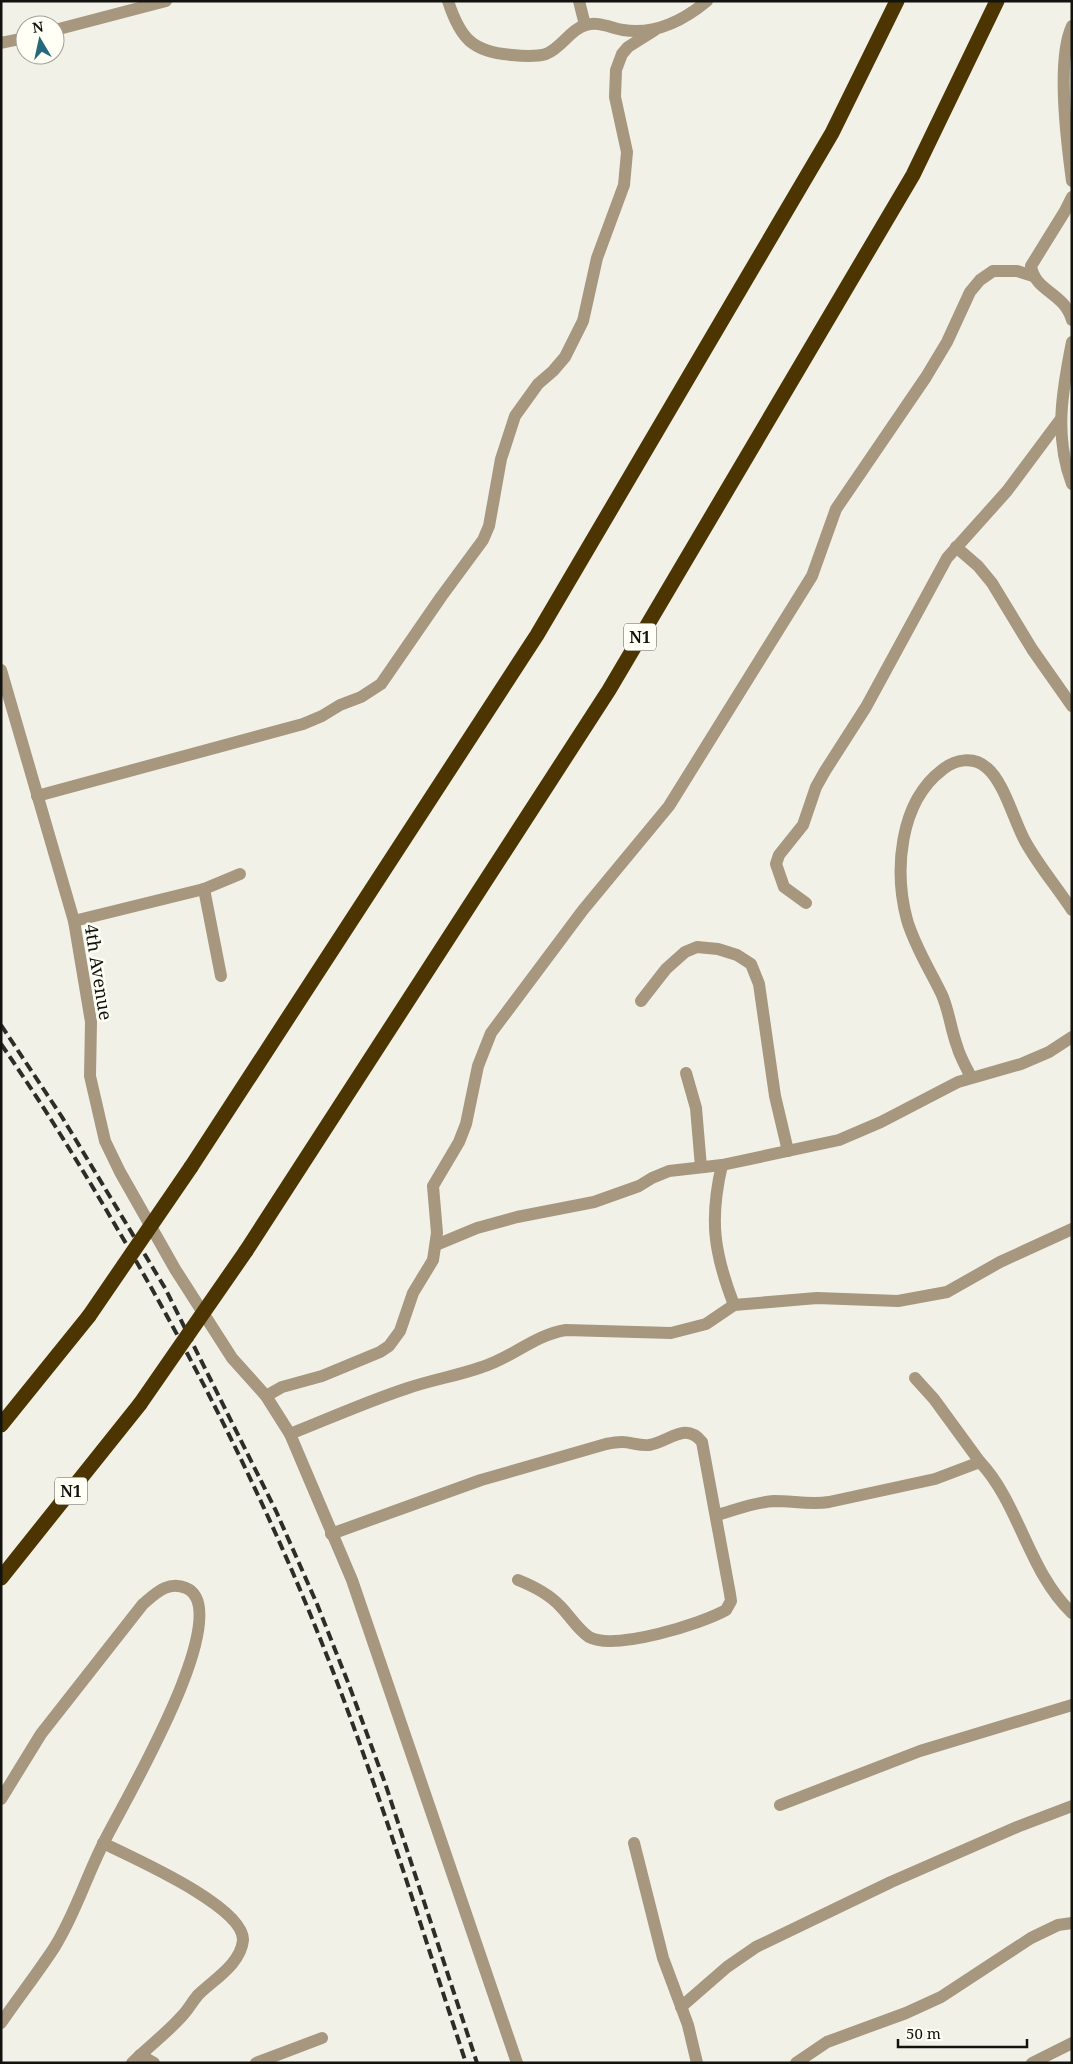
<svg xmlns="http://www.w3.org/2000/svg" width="1073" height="2064" font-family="'Noto Serif',serif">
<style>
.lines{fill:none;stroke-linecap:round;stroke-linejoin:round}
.minor{stroke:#a6977e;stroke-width:12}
.highway{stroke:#4c3501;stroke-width:15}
.rail{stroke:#2c2c29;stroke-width:4;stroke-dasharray:10 5;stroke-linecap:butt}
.highway-bridge{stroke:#4c3501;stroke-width:15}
.labels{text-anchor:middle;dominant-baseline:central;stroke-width:5;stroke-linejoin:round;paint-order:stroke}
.shield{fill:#fffff5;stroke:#595954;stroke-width:1}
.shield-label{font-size:16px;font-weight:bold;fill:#12120f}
.street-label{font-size:18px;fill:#12120f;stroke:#fffff5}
</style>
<rect width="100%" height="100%" fill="#f2f1e8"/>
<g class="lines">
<g class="minor">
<path d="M448,1C460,38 472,52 512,55C522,56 536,57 546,54C562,48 570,29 586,25C598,21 611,28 623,30C654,35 683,21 707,1"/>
<polyline points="579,1 585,25"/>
<path d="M1072,26C1056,59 1067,144 1072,181"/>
<polyline points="55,30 166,1"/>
<polyline points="1,43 25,38"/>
<path d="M1072,197L1065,211L1031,266C1035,292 1064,292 1072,320"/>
<path d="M1072,342C1062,392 1054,436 1072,484"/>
<polyline points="956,547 978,566 992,583 1032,649 1072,706"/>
<polyline points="1,670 74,921 91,1022 90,1076 105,1141 120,1172 175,1269 232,1358 266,1396 290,1434 352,1580 517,2063"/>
<polyline points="37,796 303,724 322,716 340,705 361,697 381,684 441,597 483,540 489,526 501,459 515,416 538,384 553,371 565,357 583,321 597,258 624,185 627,152 615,97 616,70 622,54 628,47 655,30"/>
<polyline points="204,889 221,976"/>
<polyline points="806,903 784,887 776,864 779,855 803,825 816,787 825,771 866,707 947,558 1007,491 1060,420"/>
<polyline points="74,921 204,889 240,874"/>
<polyline points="641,1001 666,969 685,952 697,947 718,949 737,955 751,964 759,984 775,1096 788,1151"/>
<polyline points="686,1073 696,1108 701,1167"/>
<path d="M971,1077C966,1067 960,1057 957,1046C951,1030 949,1011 942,995C930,970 915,947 907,920C894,871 899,803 942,770C955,759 974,756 987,768C1004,782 1014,821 1025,841C1038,865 1057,887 1072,910"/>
<path d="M722,1165C709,1220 714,1253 734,1305L817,1298L898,1301L947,1292L1000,1262L1072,1229"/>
<polyline points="436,1245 477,1228 517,1217 594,1202 639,1186 652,1178 669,1171 722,1165 839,1140 881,1122 958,1082 1021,1064 1049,1052 1072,1037"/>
<polyline points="915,1378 934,1399 980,1462"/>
<polyline points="266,1396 282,1387 322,1376 380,1352 389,1346 400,1331 413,1293 433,1260 437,1233 433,1186 459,1142 466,1124 478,1066 491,1033 583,910 669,806 812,576 836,509 926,377 947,342 970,292 980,280 993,271 1017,271 1033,276"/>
<path d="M290,1434C328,1419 366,1402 405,1389C430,1380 457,1376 482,1367C512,1358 534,1335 566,1330L671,1333L706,1324L734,1305"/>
<path d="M717,1515C735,1510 755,1502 774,1501C793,1501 811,1505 829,1502L935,1479L980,1462C1019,1503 1029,1573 1072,1613"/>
<path d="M331,1534L481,1480L606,1444C611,1443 617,1442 622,1442C631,1442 639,1446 649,1445C669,1442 685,1421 702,1442L730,1594L731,1601L726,1610C701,1624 615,1651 589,1637C577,1629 570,1616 560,1606C549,1594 533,1586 518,1580"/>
<path d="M1,1799L41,1734L143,1604C155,1594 168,1580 186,1588C239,1610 121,1807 104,1842C86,1877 75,1915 54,1948C37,1974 18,1998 1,2023"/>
<polyline points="780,1805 920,1751 1072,1705"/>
<path d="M103,1843C131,1857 244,1906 243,1940C241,1964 213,1980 198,1995C192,2002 188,2010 182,2016C167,2033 148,2047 132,2063"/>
<polyline points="634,1843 663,1958 688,2025 697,2063"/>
<polyline points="681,2007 727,1967 756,1947 891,1882 1017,1827 1072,1806"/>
<polyline points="140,2055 154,2063"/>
<polyline points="256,2063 322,2038"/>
<polyline points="796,2063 827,2042 906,2013 941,1997 1031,1938 1058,1925 1072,1923"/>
<polyline points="1032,2063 1072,2043"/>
</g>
<g class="highway">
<polyline points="191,1167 537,635 832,133 897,1"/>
<polyline points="246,1251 609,690 913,175 997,1"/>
<polyline points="1,1425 89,1316"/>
<polyline points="1,1578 140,1404"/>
</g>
<g class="rail">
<polyline points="1,1025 62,1117 165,1288 276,1511 317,1604 349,1685 385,1783 477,2063"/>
<path d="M1,1044C44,1106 83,1170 121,1235C200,1370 270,1510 327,1656C379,1789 421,1927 466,2063"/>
</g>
<g class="highway-bridge">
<polyline points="89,1316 191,1167"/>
<polyline points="140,1404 246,1251"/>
</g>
</g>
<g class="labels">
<g class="shield">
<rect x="624" y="623.5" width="32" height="27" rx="4"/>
<rect x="55" y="1477.5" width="32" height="27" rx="4"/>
</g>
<g class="shield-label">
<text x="640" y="637">N1</text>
<text x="71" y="1491">N1</text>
</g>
<g class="street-label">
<text transform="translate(99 972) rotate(81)">4th Avenue</text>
</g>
</g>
<rect width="1073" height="2064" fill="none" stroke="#12120f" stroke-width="5"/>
<g transform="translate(40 40) rotate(351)"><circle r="24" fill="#fffff5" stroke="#a0a099"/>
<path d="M0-4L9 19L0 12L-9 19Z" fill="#26687b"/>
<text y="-8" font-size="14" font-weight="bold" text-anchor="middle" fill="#12120f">N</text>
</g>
<path d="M898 2039v8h129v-8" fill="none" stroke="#12120f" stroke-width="2.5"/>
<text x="906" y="2039" font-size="15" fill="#12120f" stroke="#fffff5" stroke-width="4" paint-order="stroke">50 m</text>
</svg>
